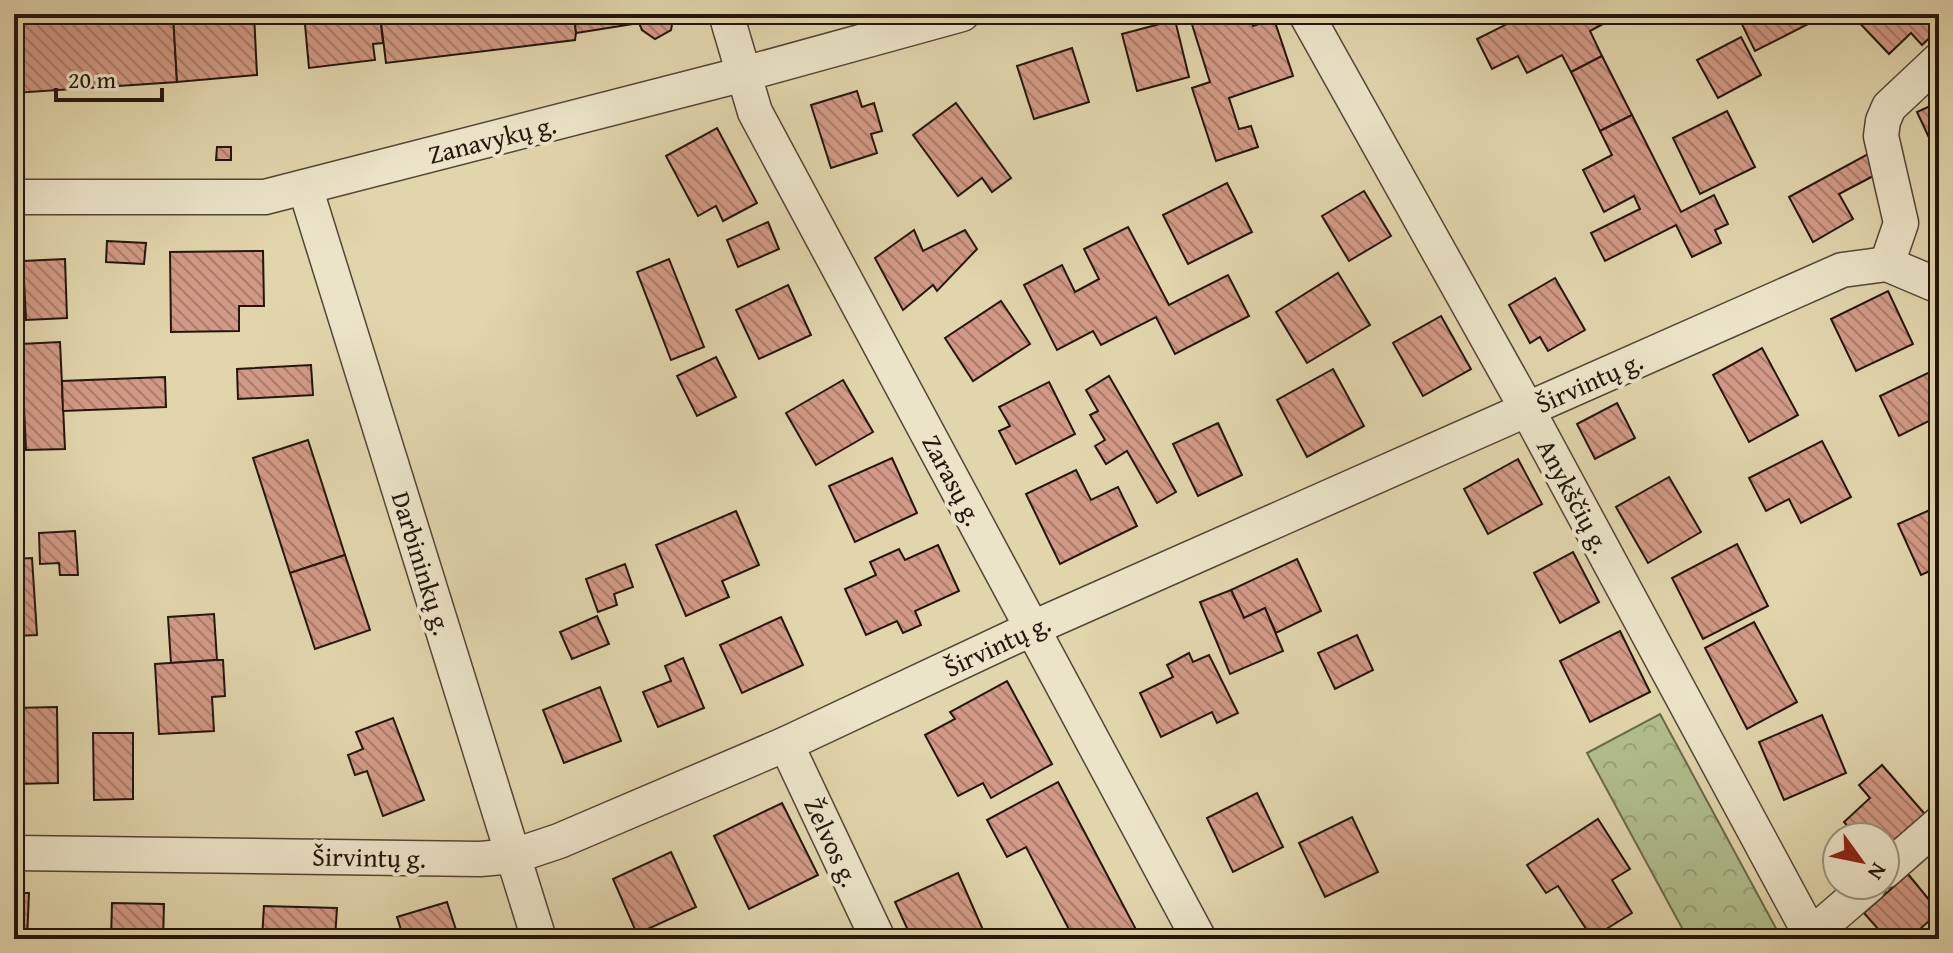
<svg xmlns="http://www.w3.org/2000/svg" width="1953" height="953" font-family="'Gentium Book Plus',serif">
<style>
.forest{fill:url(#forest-crowns);stroke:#6a6a4c;stroke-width:2}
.building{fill:url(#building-back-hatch);stroke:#25160d;stroke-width:2}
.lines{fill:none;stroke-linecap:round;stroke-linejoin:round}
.street-casing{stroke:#544635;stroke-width:37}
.street{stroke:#ece4c9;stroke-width:34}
.labels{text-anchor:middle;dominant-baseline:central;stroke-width:8;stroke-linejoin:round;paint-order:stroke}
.street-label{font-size:26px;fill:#25160d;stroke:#ece4c9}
</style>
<defs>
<pattern id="forest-crowns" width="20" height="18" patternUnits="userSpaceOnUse" patternTransform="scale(2)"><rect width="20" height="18" fill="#b0be8c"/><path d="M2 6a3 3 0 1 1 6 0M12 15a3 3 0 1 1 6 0" fill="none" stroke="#97a378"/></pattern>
<pattern id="building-back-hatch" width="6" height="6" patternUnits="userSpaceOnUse" patternTransform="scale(2)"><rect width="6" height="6" fill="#d29a86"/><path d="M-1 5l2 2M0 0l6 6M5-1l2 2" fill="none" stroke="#aa7d6c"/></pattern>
</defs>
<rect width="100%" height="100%" fill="#e1d5ac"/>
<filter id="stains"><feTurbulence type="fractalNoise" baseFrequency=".0025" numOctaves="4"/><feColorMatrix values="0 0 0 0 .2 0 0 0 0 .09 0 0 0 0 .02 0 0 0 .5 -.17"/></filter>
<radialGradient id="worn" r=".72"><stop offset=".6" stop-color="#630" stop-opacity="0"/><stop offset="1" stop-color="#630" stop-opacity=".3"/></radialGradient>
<polygon class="forest" points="1660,714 1778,932 1765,939 1688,939 1587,753"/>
<g class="building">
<polygon points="138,14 173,14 177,82 14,93 14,23"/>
<polygon points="173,14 254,14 257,75 177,82"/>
<polygon points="304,14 380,14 383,43 373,44 375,60 309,68"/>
<polygon points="380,14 574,14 576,33 575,40 386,63"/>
<polygon points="574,14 671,14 673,19 671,30 655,39 642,30 639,23 576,33"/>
<polygon points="1202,14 1248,14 1253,26 1274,19 1293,76 1229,98 1239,129 1251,126 1258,147 1216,161 1192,88 1210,82 1190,18"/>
<polygon points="1527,14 1615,14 1616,17 1590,31 1602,56 1571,72 1562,55 1527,73 1518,56 1492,69 1477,39"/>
<polygon points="1737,14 1808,14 1812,22 1755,51"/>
<polygon points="1851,14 1936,14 1939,29 1922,45 1911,33 1889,54"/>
<polygon points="1175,20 1189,77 1137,91 1122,34"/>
<polygon points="1741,37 1761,75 1718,98 1697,60"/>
<polygon points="1072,48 1089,102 1034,119 1017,66"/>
<polygon points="1602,56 1632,115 1600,131 1571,72"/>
<polygon points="857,91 862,107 874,103 882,131 871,134 877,153 831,168 811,105"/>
<polygon points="1939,102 1939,159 1917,112"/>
<polygon points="956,103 1011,178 992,192 982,178 958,196 913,135"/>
<polygon points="1727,111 1755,167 1700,194 1673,138"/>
<polygon points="1632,115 1681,212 1714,195 1728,224 1715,230 1721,243 1692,257 1676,225 1605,261 1591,233 1640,209 1634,196 1604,212 1583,170 1612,155 1600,131"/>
<polygon points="717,128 757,203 723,221 716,206 698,216 666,156"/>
<polygon points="217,147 231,147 231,160 216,160"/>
<polygon points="1868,154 1879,173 1839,194 1853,219 1813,242 1789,197"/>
<polygon points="1227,183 1252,232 1188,264 1163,215"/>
<polygon points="1364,191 1391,236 1349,261 1322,216"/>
<polygon points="768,222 779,249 738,267 727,240"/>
<polygon points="1128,227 1169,305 1228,275 1249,316 1175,354 1156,317 1101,345 1093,331 1057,350 1024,285 1062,265 1075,292 1099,279 1084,249"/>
<polygon points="914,230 923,251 965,230 977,249 937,291 933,285 903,310 875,258"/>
<polygon points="107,241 146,243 144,264 106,262"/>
<polygon points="263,251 264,306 239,306 239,331 171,332 170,252"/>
<polygon points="65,259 67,318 26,320 23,261"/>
<polygon points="669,259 704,347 671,360 637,272"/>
<polygon points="1338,273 1370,325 1307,363 1276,312"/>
<polygon points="1555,278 1585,330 1548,351 1540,337 1530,343 1509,305"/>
<polygon points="788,285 811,335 759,359 736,310"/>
<polygon points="1888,291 1913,344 1856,371 1831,319"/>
<polygon points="1001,301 1030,344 973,381 945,338"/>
<polygon points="1441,316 1471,369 1423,396 1393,343"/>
<polygon points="60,342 65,449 26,450 21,344"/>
<polygon points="1762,348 1798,415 1749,442 1713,375"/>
<polygon points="716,357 736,397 697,416 677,376"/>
<polygon points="311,365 313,395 238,399 237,369"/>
<polygon points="1333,369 1364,426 1307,457 1277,400"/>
<polygon points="1932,371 1939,385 1939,416 1899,436 1880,396"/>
<polygon points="1109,376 1176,492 1157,503 1127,451 1106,464 1095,446 1105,440 1090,415 1098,411 1086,390"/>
<polygon points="165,377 166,407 63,411 62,381"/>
<polygon points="843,380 873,432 816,465 786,413"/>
<polygon points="1049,382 1075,434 1016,464 999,431 1010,426 999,407"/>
<polygon points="1617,403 1635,438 1595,459 1577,424"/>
<polygon points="1218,423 1242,475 1198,496 1173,444"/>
<polygon points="308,440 345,555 290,573 253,458"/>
<polygon points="1822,441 1851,497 1801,523 1789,499 1766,511 1749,478"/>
<polygon points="892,458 917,513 855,542 829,486"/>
<polygon points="1518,459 1542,504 1488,534 1464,489"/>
<polygon points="1076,470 1091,500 1118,487 1137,526 1060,564 1026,494"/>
<polygon points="1669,477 1701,532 1648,563 1616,507"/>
<polygon points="1939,506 1939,567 1921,575 1898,524"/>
<polygon points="736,511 759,565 722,581 729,597 686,616 656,545"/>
<polygon points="75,531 78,575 60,575 59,563 40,564 39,533"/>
<polygon points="1737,544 1768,606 1703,639 1672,578"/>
<polygon points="938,545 959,591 915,611 921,625 903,633 897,621 866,635 845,589 876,575 870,562 899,549 905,560"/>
<polygon points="1573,552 1599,602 1560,623 1534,573"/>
<polygon points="345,555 370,630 315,649 290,573"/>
<polygon points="32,558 37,635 14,636 14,559"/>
<polygon points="1297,559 1321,611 1276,633 1265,608 1244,618 1231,590"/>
<polygon points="625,564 633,587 614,594 617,605 598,612 586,579"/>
<polygon points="1231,590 1244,618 1265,608 1283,651 1230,674 1200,602"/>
<polygon points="214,614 217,660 171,663 168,617"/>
<polygon points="597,616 609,644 572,659 560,632"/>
<polygon points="781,617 803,665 742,693 720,645"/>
<polygon points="1754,622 1797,702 1747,729 1705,648"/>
<polygon points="1620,631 1650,692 1590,722 1560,661"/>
<polygon points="1357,635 1373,670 1335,689 1318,653"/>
<polygon points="1189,653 1193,662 1209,655 1238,713 1217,723 1212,712 1161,737 1140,693 1173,677 1167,665"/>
<polygon points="683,658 704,708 658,727 643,692 671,681 665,666"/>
<polygon points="217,660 223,660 225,696 212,697 214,731 159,734 155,664"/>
<polygon points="1007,681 1052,764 991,798 983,783 958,796 925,735 955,719 950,712"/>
<polygon points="600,687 621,741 564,763 543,710"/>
<polygon points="57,707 58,783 14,784 14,708"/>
<polygon points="1822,715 1846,773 1784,800 1759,742"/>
<polygon points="393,718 424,800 383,816 367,771 355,775 348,755 363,749 356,732"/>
<polygon points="93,733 133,733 133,799 94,800"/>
<polygon points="1882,765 1930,820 1885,860 1885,837 1857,837 1844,822 1870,798 1859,785"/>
<polygon points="1058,782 1141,939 1074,939 1026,847 1007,857 987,820"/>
<polygon points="1257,793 1283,847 1233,872 1207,818"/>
<polygon points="782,803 818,875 749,909 714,836"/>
<polygon points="1352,817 1378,872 1325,897 1299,843"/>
<polygon points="1598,819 1630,869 1612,880 1632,913 1592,938 1558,886 1546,893 1527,865"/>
<polygon points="671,852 696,907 637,934 613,879"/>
<polygon points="958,873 987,939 912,939 895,902"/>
<polygon points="1908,874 1939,912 1909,939 1887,939 1864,913"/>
<polygon points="14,893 29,893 27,939 14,939"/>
<polygon points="447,902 459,939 404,939 397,917"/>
<polygon points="112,903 164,904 163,939 111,939"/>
<polygon points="264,906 337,908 335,939 262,939"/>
</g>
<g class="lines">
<defs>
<g id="street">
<polyline points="726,14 755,112 1199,939"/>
<polyline points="1306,14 1527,409 1813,939"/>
<polyline points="305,187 539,939"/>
<polyline points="14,197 265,197 744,74 962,14"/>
<polyline points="1887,264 1901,223 1881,136 1883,121 1889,107 1939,60"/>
<polyline points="786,744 878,939"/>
<polyline points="14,853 480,859 514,856 559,841 786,744 1033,628 1842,270 1887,264 1939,286"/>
<polyline points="1885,871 1939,824"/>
<polyline points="1811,935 1869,885"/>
</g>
</defs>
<use href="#street" class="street-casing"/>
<use href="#street" class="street"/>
</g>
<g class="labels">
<g class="street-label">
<text transform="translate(492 139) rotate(-14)">Zanavykų g.</text>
<text transform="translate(1589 382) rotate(-24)">Širvintų g.</text>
<text transform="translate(953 480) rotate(62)">Zarasų g.</text>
<text transform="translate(1574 496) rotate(62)">Anykščių g.</text>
<text transform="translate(422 563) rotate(73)">Darbininkų g.</text>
<text transform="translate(997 645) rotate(-25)">Širvintų g.</text>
<text transform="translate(832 842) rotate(65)">Želvos g.</text>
<text transform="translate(369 857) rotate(1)">Širvintų g.</text>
</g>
</g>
<rect width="1953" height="953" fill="none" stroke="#e1d5ac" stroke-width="48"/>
<rect x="16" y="16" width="1921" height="921" fill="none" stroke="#25160d" stroke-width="4"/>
<rect x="24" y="24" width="1905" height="905" fill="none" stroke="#25160d" stroke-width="2"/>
<g transform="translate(1861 861) rotate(123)"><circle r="38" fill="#ece4c9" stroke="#9c927e" stroke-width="2"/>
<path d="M0-6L14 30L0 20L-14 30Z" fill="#8f2418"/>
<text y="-12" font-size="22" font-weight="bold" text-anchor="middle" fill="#25160d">N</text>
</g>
<path d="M56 88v12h106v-12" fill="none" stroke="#25160d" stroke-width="4"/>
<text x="68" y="88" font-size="24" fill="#25160d" stroke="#ece4c9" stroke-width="6" paint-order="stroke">20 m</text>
<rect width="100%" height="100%" filter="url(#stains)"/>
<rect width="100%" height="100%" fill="url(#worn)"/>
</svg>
